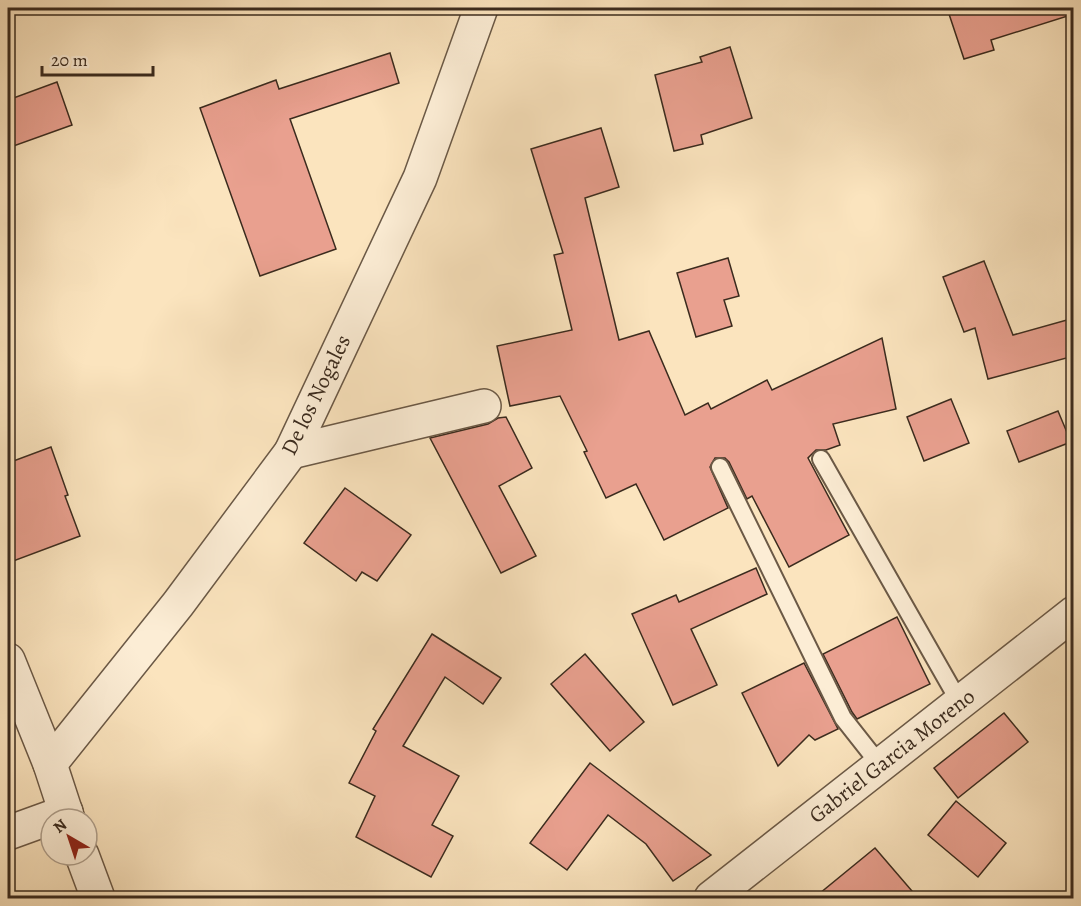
<svg xmlns="http://www.w3.org/2000/svg" width="1081" height="906" font-family="Alegreya,serif">
<style>
.building{fill:#e9a08f;stroke:#3b2b1e;stroke-width:1.5}
.lines{fill:none;stroke-linecap:round;stroke-linejoin:round}
.service-casing{stroke:#6b5946;stroke-width:20}
.minor-casing{stroke:#6b5946;stroke-width:36}
.service{stroke:#fcedd5;stroke-width:16}
.minor{stroke:#fcedd5;stroke-width:33}
.labels{text-anchor:middle;dominant-baseline:central;stroke-width:5;stroke-linejoin:round;paint-order:stroke}
.street-label{font-size:22px;fill:#3b2b1e;stroke:#fcedd5}
</style>
<rect width="100%" height="100%" fill="#fbe4be"/>
<filter id="stains"><feTurbulence type="fractalNoise" baseFrequency=".00333" numOctaves="4"/><feColorMatrix values="0 0 0 0 .2 0 0 0 0 .09 0 0 0 0 .02 0 0 0 .5 -.17"/></filter>
<radialGradient id="worn" r=".72"><stop offset=".6" stop-color="#630" stop-opacity="0"/><stop offset="1" stop-color="#630" stop-opacity=".3"/></radialGradient>
<g class="building">
<polygon points="947,8 1073,8 1074,14 991,40 994,50 964,59"/>
<polygon points="730,47 752,118 701,135 703,144 674,151 655,75 702,62 700,57"/>
<polygon points="390,53 399,83 290,119 336,249 260,276 200,108 276,80 279,89"/>
<polygon points="57,82 72,125 8,148 8,100"/>
<polygon points="601,128 619,187 585,198 619,340 649,331 685,415 708,403 711,409 767,380 772,390 882,338 896,409 833,424 840,445 826,450 816,450 808,458 849,535 789,567 752,496 747,499 729,462 725,458 715,458 710,467 728,508 664,540 636,484 606,498 584,452 587,451 560,396 510,406 497,346 572,330 554,255 563,253 531,149"/>
<polygon points="728,258 739,296 724,300 732,326 696,337 677,273"/>
<polygon points="984,261 1013,335 1074,318 1074,356 988,379 975,328 964,332 943,277"/>
<polygon points="951,399 969,443 924,461 907,417"/>
<polygon points="1058,411 1071,442 1019,462 1007,431"/>
<polygon points="506,417 532,468 499,486 536,556 501,573 430,438 488,424 498,418"/>
<polygon points="51,447 68,495 65,496 80,536 8,563 8,463"/>
<polygon points="345,488 411,535 377,581 362,572 356,581 304,543"/>
<polygon points="756,568 767,594 691,629 717,685 673,705 632,614 676,595 679,602"/>
<polygon points="897,617 930,684 857,719 852,712 823,654"/>
<polygon points="432,634 501,678 483,704 445,677 403,746 459,776 432,825 453,836 431,877 356,837 375,796 349,783 376,731 373,729"/>
<polygon points="585,654 644,722 610,751 551,684"/>
<polygon points="804,663 838,729 815,740 809,735 778,766 742,693"/>
<polygon points="1004,713 1028,742 958,798 934,768"/>
<polygon points="590,763 711,855 673,881 646,844 608,815 567,870 530,843"/>
<polygon points="956,801 1006,843 978,877 928,835"/>
<polygon points="875,848 918,898 814,898"/>
</g>
<g class="lines">
<defs>
<g id="service">
<polyline points="821,459 960,703"/>
<polyline points="720,467 843,718 880,765"/>
</g>
<g id="minor">
<polyline points="291,452 484,406"/>
<polyline points="8,660 50,764 68,819"/>
<polyline points="50,764 178,604 291,452 420,178 481,8"/>
<polyline points="8,833 66,812"/>
<polyline points="82,855 98,898"/>
<polyline points="711,898 1074,613"/>
</g>
</defs>
<use href="#service" class="service-casing"/>
<use href="#minor" class="minor-casing"/>
<use href="#service" class="service"/>
<use href="#minor" class="minor"/>
</g>
<g class="labels">
<g class="street-label">
<text transform="translate(316 395) rotate(-64)">De los Nogales</text>
<text transform="translate(892 756) rotate(-38)">Gabriel Garcia Moreno</text>
</g>
</g>
<rect width="1081" height="906" fill="none" stroke="#fbe4be" stroke-width="30"/>
<rect x="9" y="9" width="1063" height="888" fill="none" stroke="#3b2b1e" stroke-width="3"/>
<rect x="15" y="15" width="1051" height="876" fill="none" stroke="#3b2b1e" stroke-width="1.5"/>
<g transform="translate(69 837) rotate(321)"><circle r="28" fill="#fcedd5" stroke="#af9f8c" stroke-width="1.5"/>
<path d="M0-4.5L10 22L0 15L-10 22Z" fill="#8f2418"/>
<text y="-9" font-size="16" font-weight="bold" text-anchor="middle" fill="#3b2b1e">N</text>
</g>
<path d="M42 66v9h111v-9" fill="none" stroke="#3b2b1e" stroke-width="3"/>
<text x="51" y="66" font-size="18" fill="#3b2b1e" stroke="#fcedd5" stroke-width="4.5" paint-order="stroke">20 m</text>
<rect width="100%" height="100%" filter="url(#stains)"/>
<rect width="100%" height="100%" fill="url(#worn)"/>
</svg>
